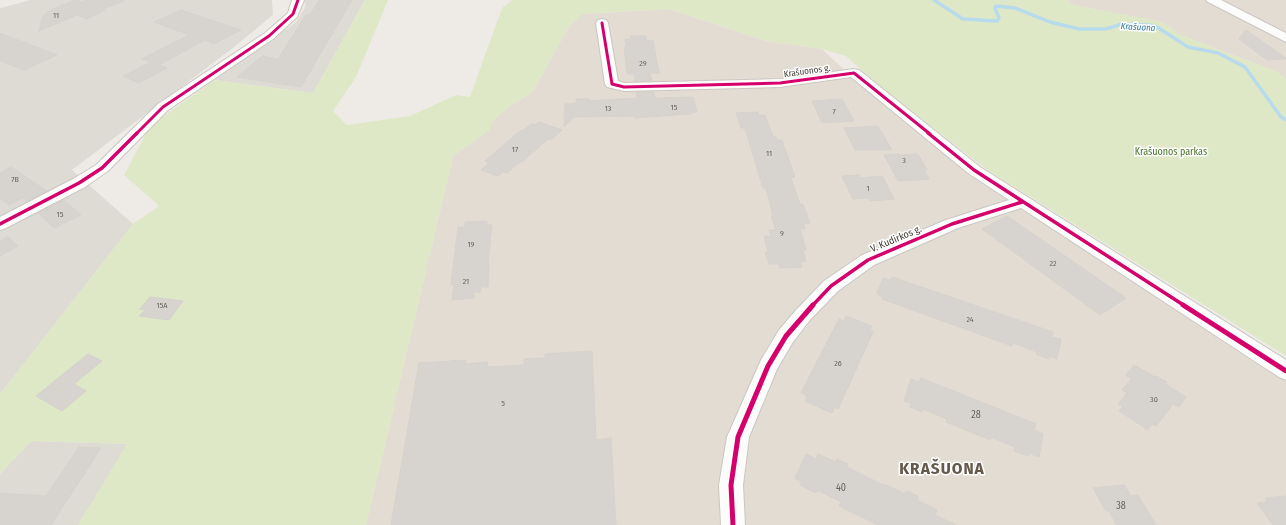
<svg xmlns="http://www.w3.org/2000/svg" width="1286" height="525" font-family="'Fira Sans Condensed',sans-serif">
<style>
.residential{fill:#e2dcd3}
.industrial{fill:#dedad4}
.green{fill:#dee8c6}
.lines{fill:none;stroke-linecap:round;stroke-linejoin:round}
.stream{stroke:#b7dbec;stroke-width:3.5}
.building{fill:#d7d4cf;stroke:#d6d2cc}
.minor-casing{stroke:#cac7c2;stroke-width:2}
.minor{fill:#fcfcfb;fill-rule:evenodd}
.cycleway-far2-casing{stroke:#fff;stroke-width:5}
.cycleway-far1-casing{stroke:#fff;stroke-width:6}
.cycleway-casing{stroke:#fff;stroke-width:8}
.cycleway-far2{stroke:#d6006c;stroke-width:3}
.cycleway-far1{stroke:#d6006c;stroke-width:3.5}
.cycleway{stroke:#d6006c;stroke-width:5}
.labels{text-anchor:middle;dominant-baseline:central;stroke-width:3;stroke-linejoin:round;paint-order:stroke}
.number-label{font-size:8px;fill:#69635c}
.far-water-label{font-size:9px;font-style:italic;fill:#2e7aa3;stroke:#fff}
.far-street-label{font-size:9px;fill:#433c34;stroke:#fff}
.park-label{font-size:10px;fill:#4a7329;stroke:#fff}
.street-label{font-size:10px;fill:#433c34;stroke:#fff}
.near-number-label{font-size:10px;fill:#69635c}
.near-district-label{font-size:17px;font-weight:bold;letter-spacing:1px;fill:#65594b;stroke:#fff}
</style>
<rect width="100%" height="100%" fill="#eeebe6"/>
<g class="residential">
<polygon points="1067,0 1286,0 1286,80 1277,72 1181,35 1162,22 1072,5"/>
<polygon points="669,9 766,41 822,49 854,79 950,157 1286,376 1286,525 366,525 453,156 489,130 492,121 510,106 531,93 540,79 569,26 582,14"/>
</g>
<g class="industrial">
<polygon points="31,0 272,0 273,15 234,47 72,170 133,224 0,394 0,8"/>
<polygon points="304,0 365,0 313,93 214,80 296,22 306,6"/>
<polygon points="31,441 128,444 78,525 0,525 0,474"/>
</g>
<polygon class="green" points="365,0 388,0 356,77 333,111 347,125 410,116 456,95 470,97 502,8 512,0 1067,0 1073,5 1162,22 1181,35 1277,72 1286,80 1286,356 986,169 877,84 846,56 822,49 766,41 669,9 582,14 569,26 540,79 531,93 510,106 492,121 490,130 453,156 366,525 78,525 127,444 31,441 0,474 0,394 133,224 159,206 124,175 150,126 214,80 313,93"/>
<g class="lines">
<polyline class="stream" points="934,0 963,19 997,21 999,18 995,8 996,6 1015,8 1050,22 1079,29 1106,29 1122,24 1150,25 1157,27 1188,47 1218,53 1245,67 1281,117 1286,120"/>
</g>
<g class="building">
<polygon points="75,0 81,2 86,0 124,1 102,9 106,10 87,19 77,15 39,31 43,16 50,10"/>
<polygon points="319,0 352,0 301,87 237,77 262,56 278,59 306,15 310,15"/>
<polygon points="181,10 241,30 214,44 205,40 159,65 167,68 139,83 123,76 151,62 142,59 189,35 154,22"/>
<polygon points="1246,30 1286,58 1286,59 1267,60 1239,39"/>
<polygon points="0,33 57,55 24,70 0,61"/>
<polygon points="630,36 646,36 647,41 653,40 659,73 650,73 652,81 635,81 634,74 627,74 624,47 626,47 625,39 631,39"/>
<polygon points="636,92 654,92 655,98 693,97 697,112 691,113 691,114 647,117 634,118 634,116 574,117 564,127 565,104 576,103 576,99 589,99 589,101 637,98"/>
<polygon points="842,99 854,121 822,123 812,101"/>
<polygon points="758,112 759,115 765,115 773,137 776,137 777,140 782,140 795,177 791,178 800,204 803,204 810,223 803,224 805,229 800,229 806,250 803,250 806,261 800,262 802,267 780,268 779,264 769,264 765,252 768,252 764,236 771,236 769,230 776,230 771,216 773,215 766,188 763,188 745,128 741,128 736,113"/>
<polygon points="539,122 562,130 551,140 548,139 522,162 520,162 507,173 503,172 498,176 481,170 489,163 485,161 521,130 523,131 531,124 535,125"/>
<polygon points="878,126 892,150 855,150 844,128"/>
<polygon points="899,154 900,155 918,154 927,170 924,170 929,179 898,181 884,155"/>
<polygon points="11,167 47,191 27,201 23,198 9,205 0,198 0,173"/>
<polygon points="859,175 860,178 882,176 894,199 870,201 869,198 853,199 842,176"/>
<polygon points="62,201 65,201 81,215 54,228 38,213"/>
<polygon points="1007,216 1126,298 1100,315 982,229"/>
<polygon points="487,221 487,225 492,225 488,263 489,263 488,287 481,287 480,292 474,292 474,298 452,300 454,285 451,285 458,227 465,227 465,222"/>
<polygon points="8,237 18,246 0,256 0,241"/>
<polygon points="892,277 1053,332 1052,337 1061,339 1057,359 1049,356 1049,359 1036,354 1037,352 1013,343 1012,346 882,299 883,297 877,294 883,278 891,280"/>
<polygon points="150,297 183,301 169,320 139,316 145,310 140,309"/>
<polygon points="846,316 872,326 870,331 873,332 838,409 835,407 832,413 805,401 807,396 801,393 839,319 844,321"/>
<polygon points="592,351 596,440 611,438 616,525 391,525 419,363 466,360 465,364 488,362 487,367 524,365 524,359 545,358 545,354"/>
<polygon points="88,354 102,361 74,384 86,391 62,411 36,396"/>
<polygon points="1134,365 1155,377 1156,376 1167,382 1165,384 1186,397 1179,407 1173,404 1156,426 1152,424 1148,430 1119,411 1123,406 1118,404 1127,393 1122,390 1131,379 1126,375"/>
<polygon points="921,378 1036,424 1034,430 1043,434 1039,457 1029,453 1028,456 1014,451 1015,447 991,437 990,440 946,422 947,419 923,409 922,412 910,407 911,403 904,401 911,379 919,382"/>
<polygon points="79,447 101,448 51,525 0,525 0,493 46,496"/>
<polygon points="806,454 816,459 818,454 836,462 837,459 848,464 847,467 883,485 884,484 905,494 907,491 918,496 917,500 937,510 935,515 956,525 878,525 839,506 841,502 817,490 816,493 800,485 802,482 795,478"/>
<polygon points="1124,485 1131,496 1138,495 1156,525 1117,525 1109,511 1106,511 1093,488"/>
<polygon points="1286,496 1286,525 1273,525 1257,503 1267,502 1265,498"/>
</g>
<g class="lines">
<defs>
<g id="minor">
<polygon points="292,0 304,0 297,17 273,39 168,110 108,171 85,187 6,228 0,230 0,217 73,179 96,165 158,104 265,33 288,13"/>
<polygon points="1206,0 1221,0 1286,33 1286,42 1208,2"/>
<polygon points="602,19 606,20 608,23 618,81 624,83 780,79 854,69 859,70 980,167 1286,360 1286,380 1279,377 1021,208 958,228 874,265 838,291 810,320 793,342 777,369 749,437 743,485 745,525 721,525 719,485 727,437 761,360 779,330 796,310 824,281 862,255 946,220 1009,200 968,173 851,77 780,87 624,91 607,87 605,84 596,23 598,20"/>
</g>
</defs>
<use href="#minor" class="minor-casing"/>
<use href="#minor" class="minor"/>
<defs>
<g id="cycleway-far2">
<polyline points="602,23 612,84 624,87 780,83 854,73 930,134"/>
<polyline points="136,134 163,107 269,36 293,14 298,0"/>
</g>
<g id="cycleway-far1">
<polyline points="928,133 974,170 1185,306"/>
<polyline points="0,224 79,183 102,168 137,133"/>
<polyline points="812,306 831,286 868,260 952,224 1022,202"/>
</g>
<g id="cycleway">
<polyline points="1183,305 1286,371"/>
<polyline points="733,525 731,485 738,437 768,366 786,336 813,305"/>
</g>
</defs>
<use href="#cycleway-far2" class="cycleway-far2-casing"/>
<use href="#cycleway-far1" class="cycleway-far1-casing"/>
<use href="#cycleway" class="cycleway-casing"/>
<use href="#cycleway-far2" class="cycleway-far2"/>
<use href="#cycleway-far1" class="cycleway-far1"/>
<use href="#cycleway" class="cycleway"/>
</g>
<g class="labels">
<g class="number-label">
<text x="56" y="15">11</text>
<text x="643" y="63">29</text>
<text x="674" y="107">15</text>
<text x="608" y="108">13</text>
<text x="834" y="111">7</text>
<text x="515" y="149">17</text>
<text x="769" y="153">11</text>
<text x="904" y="160">3</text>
<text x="15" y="179">7B</text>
<text x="868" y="188">1</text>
<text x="60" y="214">15</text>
<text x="782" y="233">9</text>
<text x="471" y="244">19</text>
<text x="1053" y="263">22</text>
<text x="466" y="281">21</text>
<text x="162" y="305">15A</text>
<text x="970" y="319">24</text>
<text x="838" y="363">26</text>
<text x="1154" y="399">30</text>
<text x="503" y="403">5</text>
</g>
<g class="far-water-label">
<text transform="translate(1138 27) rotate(3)">Krašuona</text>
</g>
<g class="far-street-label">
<text transform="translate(807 71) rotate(-8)">Krašuonos g.</text>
</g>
<g class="park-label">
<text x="1171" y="152">Krašuonos parkas</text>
</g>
<g class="street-label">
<text transform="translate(896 239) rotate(-23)">V. Kudirkos g.</text>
</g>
<g class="near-number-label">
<text x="976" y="415">28</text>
<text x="841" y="488">40</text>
<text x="1121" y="506">38</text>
</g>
<g class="near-district-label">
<text x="942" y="468">KRAŠUONA</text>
</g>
</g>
</svg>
